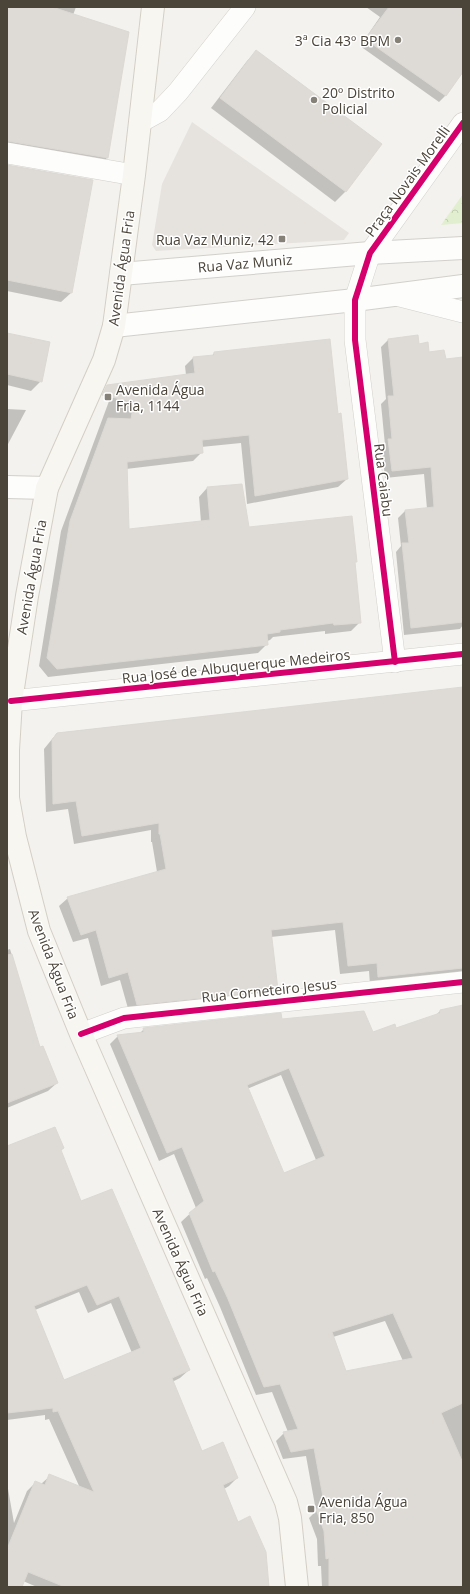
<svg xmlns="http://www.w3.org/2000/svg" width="470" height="1594" font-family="'Open Sans',sans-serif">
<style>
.park{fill:url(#park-crowns)}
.parking{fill:#e6e3df}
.shadow{fill:#0003;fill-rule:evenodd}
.building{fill:#dedbd6;stroke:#dcd9d4;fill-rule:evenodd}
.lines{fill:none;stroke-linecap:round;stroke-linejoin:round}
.minor-casing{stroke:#d2d0cb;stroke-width:22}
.tertiary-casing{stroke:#d2d0cb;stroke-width:24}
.secondary-casing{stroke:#d3cfc5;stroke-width:24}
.minor{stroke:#fdfdfc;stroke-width:21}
.tertiary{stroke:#fdfdfc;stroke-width:22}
.secondary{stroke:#f7f6f1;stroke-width:22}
.cycleway-casing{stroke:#fff;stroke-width:8}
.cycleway{stroke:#d6006c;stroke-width:6}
.poi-dot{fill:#868178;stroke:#fff;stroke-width:1.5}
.labels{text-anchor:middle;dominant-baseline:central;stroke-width:3;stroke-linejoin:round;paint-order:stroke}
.poi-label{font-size:14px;fill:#4b4439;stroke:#fff;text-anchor:start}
.street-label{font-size:14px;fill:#4b4439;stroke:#fff}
</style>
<defs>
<pattern id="park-crowns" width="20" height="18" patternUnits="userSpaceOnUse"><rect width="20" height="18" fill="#e1eecf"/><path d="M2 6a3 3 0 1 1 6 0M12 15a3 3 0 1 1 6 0" fill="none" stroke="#c3cdb2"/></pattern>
</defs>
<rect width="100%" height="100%" fill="#f4f2ee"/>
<polygon class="park" points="463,194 463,223 441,225"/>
<polygon class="parking" points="192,122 349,233 344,240 156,251 152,245 162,184"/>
<g class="shadow">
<polygon points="7,7 76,7 73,15 107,158 97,167 7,152"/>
<polygon points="366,7 463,7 463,70 445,96 439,102 360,46 380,17"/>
<polygon points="256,51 380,145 345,192 335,202 211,108 247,61"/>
<polygon points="7,166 71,293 61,302 7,291"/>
<polygon points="7,334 41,381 31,391 7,385"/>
<polygon points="417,336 418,345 428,353 445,361 463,358 463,625 460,629 404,635 396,552 401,546 398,518 405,511 427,509 424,474 385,478 382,448 385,445 381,404 386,399 381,347 388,340"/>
<polygon points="214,353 337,415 347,479 338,487 247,504 241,443 201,447 202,452 193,461 126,469 128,531 201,522 199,497 207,488 248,529 356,561 354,564 360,622 351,631 325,634 325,631 273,637 270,640 267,641 267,644 258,653 48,677 39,666 61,531 112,393 186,375 185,366 193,358 212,356"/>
<polygon points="7,409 26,410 7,446"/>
<polygon points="463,688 463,975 370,985 369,971 340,974 335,930 271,937 277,989 269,997 129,1012 120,980 101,986 88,938 73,942 59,906 68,898 157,872 152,842 151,842 151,830 74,844 68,809 46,812 44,749 57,733"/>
<polygon points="10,949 40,1049 57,1083 48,1091 7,1108 7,950"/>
<path d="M463,1006V1587H322L321,1566H318L317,1539L309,1518L316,1511L306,1456L283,1459L276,1441L284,1433L288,1432L272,1392L256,1395L220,1307L207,1278L205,1279L181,1222L196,1208L174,1154L159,1161L110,1044L118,1036L139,1034L144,1029L281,1020L372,1033L395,1029L436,1015L440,1011ZM281,1075L316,1160L283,1174L247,1089ZM385,1321L403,1361L345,1372L333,1337Z"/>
<path d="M7,1147L63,1148L60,1151L81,1203L189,1370L180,1378L172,1382L202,1452L237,1478L229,1486L224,1489L237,1523L268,1587H37L23,1581L21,1587H7V1483L14,1523L27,1491L36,1482L41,1484L50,1476L80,1488L49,1419L45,1420V1415L7,1420ZM79,1292L88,1313L111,1303L132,1353L64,1382L35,1310Z"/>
</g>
<g class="building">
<polygon points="7,7 52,7 129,32 108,158 7,141"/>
<polygon points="389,7 463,7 463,72 446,96 365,39"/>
<polygon points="256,50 382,144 346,192 220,98"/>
<polygon points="7,165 93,180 72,293 7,280"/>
<polygon points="7,333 50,342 42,382 7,374"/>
<polygon points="418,335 419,344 428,342 429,352 444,350 446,359 463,357 463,622 411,628 402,543 409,543 405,510 434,507 431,467 392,471 388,439 392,439 388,396 394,396 388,339"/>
<polygon points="330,339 338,414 341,413 348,479 255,496 249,435 202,440 203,453 127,462 129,529 210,520 207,487 242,484 249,527 352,516 357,562 355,562 361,623 334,625 333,623 280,630 280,632 267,634 268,645 57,669 47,658 70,521 108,418 131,419 134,402 102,395 107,385 195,373 193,357 214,355 214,352"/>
<polygon points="463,687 463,968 378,977 377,963 348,966 343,922 271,930 278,990 137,1005 128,972 109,978 96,930 81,935 67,897 166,869 160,834 159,834 159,823 82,836 76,801 53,804 52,740 57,733"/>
<polygon points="12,954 40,1047 43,1046 58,1083 7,1103 7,955"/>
<path d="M463,1005V1403L441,1413L463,1463V1587H329V1558L326,1559L324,1531L316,1509L325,1508L314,1448L291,1452L283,1432L298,1429L280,1384L264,1387L228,1299L215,1271L213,1272L189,1213L204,1201L182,1147L167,1153L117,1035L144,1032L143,1028L281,1013L282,1019L364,1011L373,1032L395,1024L396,1028L440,1013V1010ZM289,1068L325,1156L284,1173L247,1085ZM393,1313L413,1358L346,1371L332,1332Z"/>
<path d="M55,1127L64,1148L61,1150L81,1201L112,1189L190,1370L172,1378L202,1451L223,1442L238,1478L223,1485L238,1522L250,1516L266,1552L269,1587H65L28,1572L22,1587H7V1549L35,1481L45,1485L49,1474L94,1492L58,1411L53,1412V1408L7,1413V1146ZM87,1285L97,1305L119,1296L141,1348L64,1380L34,1306Z"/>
</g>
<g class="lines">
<defs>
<g id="minor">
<polyline points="140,122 160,111 178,92 245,7"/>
<polyline points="7,153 134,175"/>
<polyline points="396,295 463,312"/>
<polyline points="395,662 355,340 355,300 370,253 463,123"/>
<polyline points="11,701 463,654"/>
<polyline points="81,1034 124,1018 463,982"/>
</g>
<g id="tertiary">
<polyline points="121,274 370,253 463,248"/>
<polyline points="114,326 355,300 463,286"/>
<polyline points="7,487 47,488"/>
</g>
<polyline id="secondary" points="153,7 134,175 114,326 104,360 47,488 27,596 11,701 8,750 8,798 15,837 39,931 81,1034 286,1502 290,1518 297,1587"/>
</defs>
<use href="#minor" class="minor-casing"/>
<use href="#tertiary" class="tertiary-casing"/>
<use href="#secondary" class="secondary-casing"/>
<use href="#minor" class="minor"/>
<use href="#tertiary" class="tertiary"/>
<use href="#secondary" class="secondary"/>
<defs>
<g id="cycleway">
<polyline points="395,662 355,340 355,300 370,253 463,123"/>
<polyline points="11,701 463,654"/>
<polyline points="81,1034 124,1018 463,982"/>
</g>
</defs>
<use href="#cycleway" class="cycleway-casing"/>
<use href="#cycleway" class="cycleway"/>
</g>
<g class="poi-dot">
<circle cx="398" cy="40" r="4"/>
<circle cx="314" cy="100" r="4"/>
<rect x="278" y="235" width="8" height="8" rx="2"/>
<rect x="104" y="393" width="8" height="8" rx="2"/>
<rect x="307" y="1505" width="8" height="8" rx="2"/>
</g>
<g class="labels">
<g class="poi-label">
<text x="390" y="40" text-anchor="end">3ª Cia 43º BPM</text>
<text x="322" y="92">20º Distrito<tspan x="322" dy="16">Policial</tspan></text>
<text x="274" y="239" text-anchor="end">Rua Vaz Muniz, 42</text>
<text x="116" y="389">Avenida Água<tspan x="116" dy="16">Fria, 1144</tspan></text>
<text x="319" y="1501">Avenida Água<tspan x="319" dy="16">Fria, 850</tspan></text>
</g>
<g class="street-label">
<text transform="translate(407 181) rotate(-54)">Praça Novais Morelli</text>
<text transform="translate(245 263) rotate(-5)">Rua Vaz Muniz</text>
<text transform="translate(121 268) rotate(-82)">Avenida Água Fria</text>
<text transform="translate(384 480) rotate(83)">Rua Caiabu</text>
<text transform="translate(31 577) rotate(-80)">Avenida Água Fria</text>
<text transform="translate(236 666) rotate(-6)">Rua José de Albuquerque Medeiros</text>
<text transform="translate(54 964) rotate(69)">Avenida Água Fria</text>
<text transform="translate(269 990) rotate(-6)">Rua Corneteiro Jesus</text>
<text transform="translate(181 1262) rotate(66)">Avenida Água Fria</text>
</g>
</g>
<rect width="470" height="1594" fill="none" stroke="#4b4439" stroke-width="16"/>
</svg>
